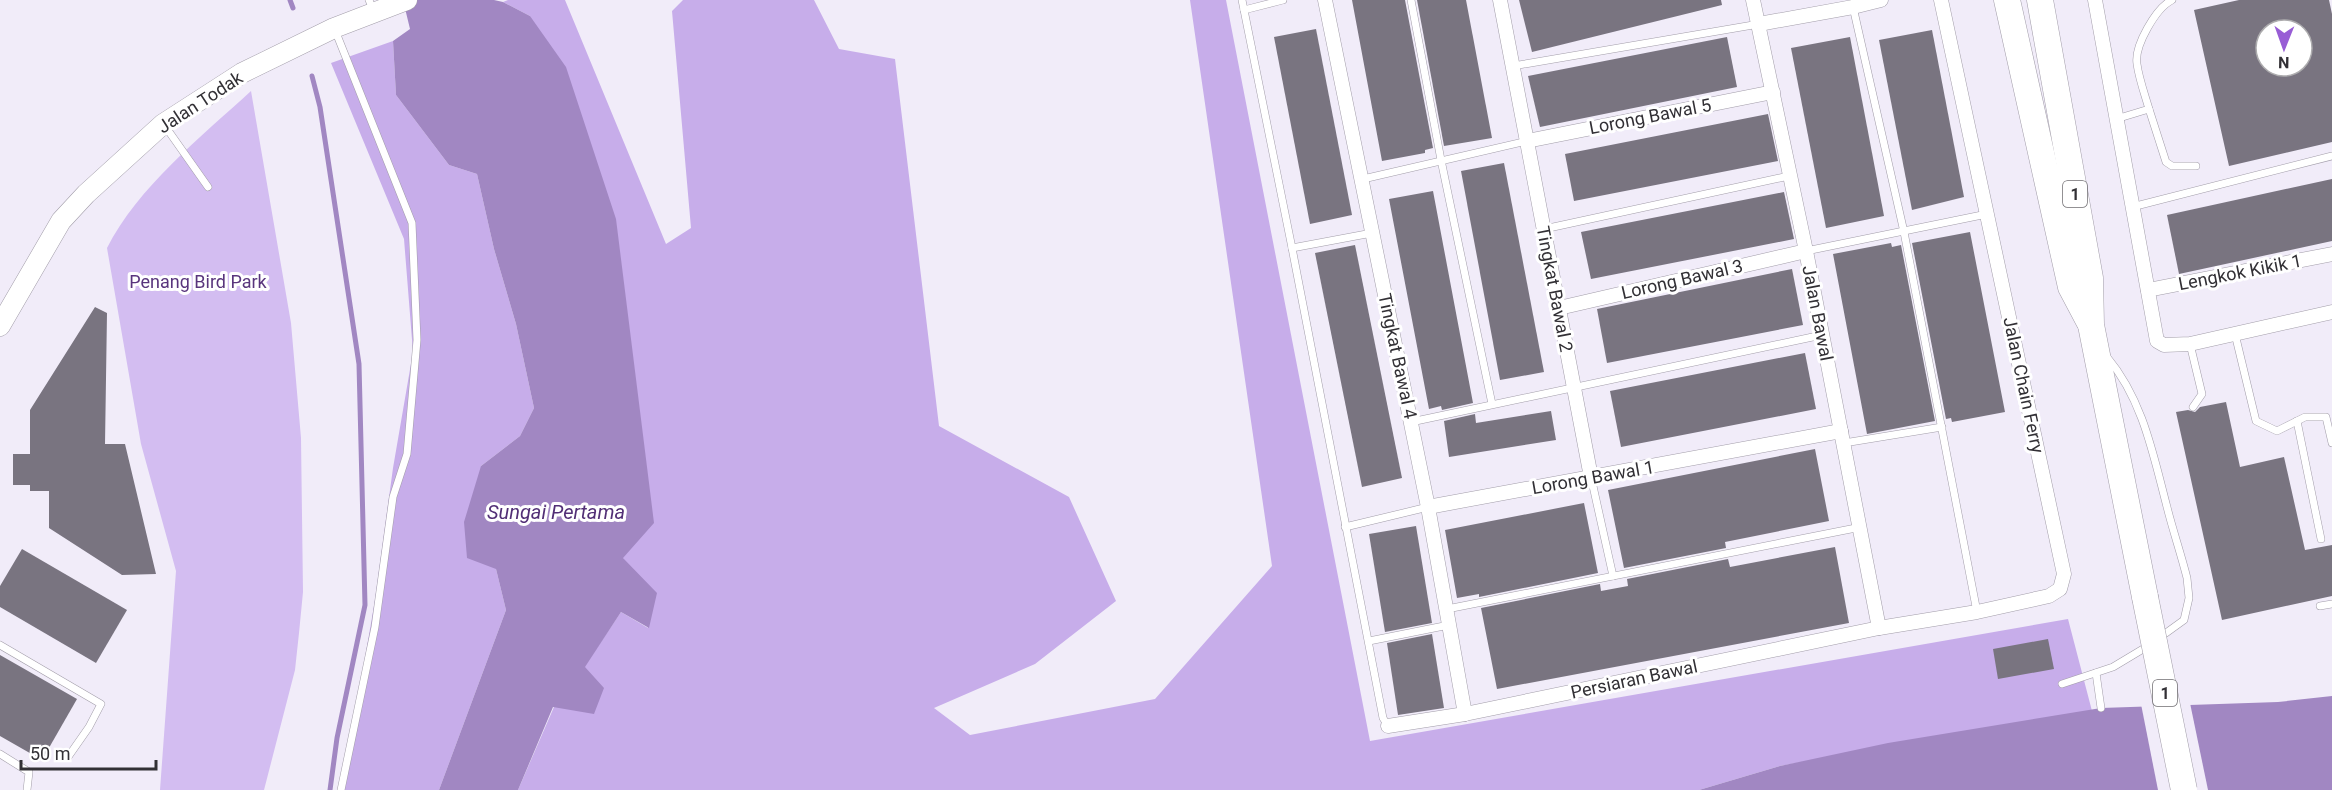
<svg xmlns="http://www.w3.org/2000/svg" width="2332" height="790" font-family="Roboto,sans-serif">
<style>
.green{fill:#d3bdf1}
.forest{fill:#c7adea}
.water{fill:#a187c2}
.pier{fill:#f1ecf9}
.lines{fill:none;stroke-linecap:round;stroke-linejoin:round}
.stream{stroke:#a187c2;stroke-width:5}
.building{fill:#797480;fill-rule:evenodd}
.lane-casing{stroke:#a29da9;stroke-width:8}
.street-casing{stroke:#a29da9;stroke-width:15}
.secondary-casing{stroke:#a29da9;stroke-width:21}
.highway-casing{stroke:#a29da9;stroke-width:27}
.lane{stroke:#fff;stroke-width:7}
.street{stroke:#fff;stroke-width:14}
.secondary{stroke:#fff;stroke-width:20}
.highway{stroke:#fff;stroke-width:26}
.highway-bridge-casing{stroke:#a29da9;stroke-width:27;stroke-linecap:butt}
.highway-bridge{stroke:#fff;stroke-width:26}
.labels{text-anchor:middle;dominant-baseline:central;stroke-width:6;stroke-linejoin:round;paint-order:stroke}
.shield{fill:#fff;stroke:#706e72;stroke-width:1.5}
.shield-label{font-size:16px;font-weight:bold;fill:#323035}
.street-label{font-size:18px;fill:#323035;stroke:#fff}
.park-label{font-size:18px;fill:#59357d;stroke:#fff}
.water-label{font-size:20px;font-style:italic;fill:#522f76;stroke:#fff}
</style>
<rect width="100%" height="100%" fill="#f1ecf9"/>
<path class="green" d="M251,91L291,323L301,438L303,592L299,633L295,670L264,790H160L176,571L141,444L107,248C138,187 201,137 251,91Z"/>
<g class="forest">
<polygon points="508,0 565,0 666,244 691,228 672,11 683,0 814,0 839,49 895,59 939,426 1069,497 1116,601 1035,664 934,708 970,735 1155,699 1272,566 1190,0 1226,0 1370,741 2068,619 2092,711 1978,730 1780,766 1699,790 518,790 554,707 584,667 621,612 648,628 623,558 530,16 503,2"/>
<polygon points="393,41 396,95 449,165 477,174 494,249 516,324 534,408 520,436 481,466 496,569 506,610 439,790 342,790 375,600 393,468 413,352 404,239 331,63"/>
</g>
<g class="water">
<polygon points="403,0 494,0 503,2 530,16 566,67 616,219 654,523 623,558 657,593 649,628 621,612 585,667 604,688 594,714 553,707 518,790 439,790 506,610 496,569 467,558 464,522 481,466 520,436 534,408 516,324 494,249 477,174 449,165 396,95 393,41 410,29"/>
<polygon points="2332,696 2332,790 1699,790 1780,766 1888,743 2101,708 2278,702"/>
</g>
<polygon class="pier" points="2190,703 2208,790 2158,790 2141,704"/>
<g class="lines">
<g class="stream">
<polyline points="290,0 293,8"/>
<polyline points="312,76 320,107 359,364 365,605 337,738 330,790"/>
</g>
</g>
<g class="building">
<polygon points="1352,0 1405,0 1433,148 1425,150 1425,153 1382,161"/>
<polygon points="1417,0 1466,0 1492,138 1444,146"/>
<polygon points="1519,0 1721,0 1722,5 1532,52"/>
<path d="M2239,0H2329L2332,14V142L2229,166L2194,10ZM2266,30H2302V66H2266Z"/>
<polygon points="1316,29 1352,215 1310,224 1274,37"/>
<polygon points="1932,30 1964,197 1912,210 1879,40"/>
<polygon points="1727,37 1737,87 1540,127 1528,76"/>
<polygon points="1850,37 1884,216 1826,228 1791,48"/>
<polygon points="1768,114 1778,161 1574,201 1565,154"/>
<polygon points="1504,163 1544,372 1500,380 1461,171"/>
<polygon points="2332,179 2332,241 2179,274 2167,215"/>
<polygon points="1433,191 1473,403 1442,410 1441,406 1429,409 1389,199"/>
<polygon points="1784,192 1794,239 1591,279 1581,232"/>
<polygon points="1970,232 2005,412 1952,422 1951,418 1946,419 1912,243"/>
<polygon points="1891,243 1892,247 1901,245 1935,421 1867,434 1833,254"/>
<polygon points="1355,245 1402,478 1362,487 1315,253"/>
<polygon points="1792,269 1803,325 1607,363 1597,309"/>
<polygon points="95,307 107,313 105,444 125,444 156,574 122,575 49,528 49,491 30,491 30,485 13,485 13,454 30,454 30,410"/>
<polygon points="1805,353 1816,409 1621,447 1610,391"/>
<polygon points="2226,402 2240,467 2284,457 2305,550 2332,545 2332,596 2222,620 2176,412 2188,410 2195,412 2200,407"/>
<polygon points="1551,411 1556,440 1449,457 1444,421 1475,414 1476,423"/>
<polygon points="1815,449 1829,521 1725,542 1726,548 1624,568 1608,490"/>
<polygon points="1584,503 1598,573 1479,597 1479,594 1457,598 1445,530"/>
<polygon points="1416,526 1432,623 1385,632 1369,534"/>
<polygon points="1835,547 1849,623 1497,689 1481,608 1600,584 1601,591 1628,586 1627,579 1728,559 1730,567"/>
<polygon points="22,549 127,610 96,663 0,607 0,586"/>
<polygon points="1432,634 1444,708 1398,715 1387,643"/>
<polygon points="2048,639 2054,669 1998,679 1993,649"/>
<polygon points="0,655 77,699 42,760 0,736"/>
</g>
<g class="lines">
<defs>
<g id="lane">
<polyline points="369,0 374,12"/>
<polyline points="1242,0 1292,248 1383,718 1388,726"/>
<polyline points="1411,0 1441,160 1492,404"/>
<polyline points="1853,7 1904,232 1977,612"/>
<polyline points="1244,10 1283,0"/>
<polyline points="335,30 412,223 417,340 407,454 393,497 375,627 341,790"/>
<polyline points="1513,66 1759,24"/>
<polyline points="2149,109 2166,162 2172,166 2196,166"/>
<path d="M2116,119L2149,109C2145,95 2139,79 2137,64C2134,46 2156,8 2172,0"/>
<polyline points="165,126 208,187"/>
<polyline points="1363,179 1527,141"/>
<polyline points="2132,207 2332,156"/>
<polyline points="1544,229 1789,176"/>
<polyline points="1292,248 1372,233"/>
<polyline points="1806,251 1987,214"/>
<polyline points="2235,334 2256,421 2277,431 2305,417 2326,417 2332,443"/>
<polyline points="2190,344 2202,394 2193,407"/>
<path d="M2107,357C2143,400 2153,454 2167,507C2173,531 2181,554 2187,578L2189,598L2184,620L2159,638"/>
<polyline points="2297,421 2321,539"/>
<polyline points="1411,422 1822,335"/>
<polyline points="1844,443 1942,427"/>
<polyline points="1591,477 1613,576"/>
<polyline points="1345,527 1428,507"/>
<polyline points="2320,606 2332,604"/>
<polyline points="1447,609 1861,527"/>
<polyline points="1369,641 1449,625"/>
<polyline points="0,645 101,704 89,727 68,757"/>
<polyline points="2096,673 2101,708"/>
<polyline points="2062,684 2113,667 2148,646"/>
<polyline points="0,754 29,772 27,790"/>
</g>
<g id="street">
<polyline points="1325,0 1428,507 1465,714"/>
<polyline points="1500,0 1591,477"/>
<polyline points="1753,0 1806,251 1879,628"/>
<polyline points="2095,0 2157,341 2164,345 2190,344 2332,312"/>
<polyline points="1759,24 1853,7 1881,0"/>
<polyline points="1527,141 1773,92"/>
<polyline points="2148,290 2332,254"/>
<polyline points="1559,308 1806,251"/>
<polyline points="1428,507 1841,431"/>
<polyline points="1388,726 1465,714 1879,628 1977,612 2049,596 2060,589 2064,574 1941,0"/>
</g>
<polyline id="secondary" points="0,326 61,221 86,194 163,124 242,73 334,28 407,0"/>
<g id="highway">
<polyline points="2007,0 2071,287 2089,321"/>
<polyline points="2040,0 2090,278 2091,325 2145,597"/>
</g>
</defs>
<use href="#lane" class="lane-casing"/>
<use href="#street" class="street-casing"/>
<use href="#secondary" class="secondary-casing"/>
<use href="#highway" class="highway-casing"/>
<use href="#lane" class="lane"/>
<use href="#street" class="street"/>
<use href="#secondary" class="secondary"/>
<use href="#highway" class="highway"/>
<defs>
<polyline id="highway-bridge" points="2145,597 2184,790"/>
</defs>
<use href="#highway-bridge" class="highway-bridge-casing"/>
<use href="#highway-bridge" class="highway-bridge"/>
</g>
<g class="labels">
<g class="shield">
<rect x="2063" y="181" width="24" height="26" rx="4.5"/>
<rect x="2153" y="680" width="24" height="26" rx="4.5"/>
</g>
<g class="shield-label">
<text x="2075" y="194">1</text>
<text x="2165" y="693">1</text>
</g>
<g class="street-label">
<text transform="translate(200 102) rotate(-33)">Jalan Todak</text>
<text transform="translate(1650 116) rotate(-11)">Lorong Bawal 5</text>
<text transform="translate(2240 272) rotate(-11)">Lengkok Kikik 1</text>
<text transform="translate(1682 279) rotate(-13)">Lorong Bawal 3</text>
<text transform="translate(1555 289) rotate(79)">Tingkat Bawal 2</text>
<text transform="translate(1818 313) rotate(79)">Jalan Bawal</text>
<text transform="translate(1398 356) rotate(78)">Tingkat Bawal 4</text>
<text transform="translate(2024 385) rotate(78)">Jalan Chain Ferry</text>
<text transform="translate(1593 477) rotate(-10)">Lorong Bawal 1</text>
<text transform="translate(1634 679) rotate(-12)">Persiaran Bawal</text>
</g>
<g class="park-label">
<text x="198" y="281">Penang Bird Park</text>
</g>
<g class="water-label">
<text x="556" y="512">Sungai Pertama</text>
</g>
</g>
<g transform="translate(2284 48) rotate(181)"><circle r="28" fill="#ffffff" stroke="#adacae" stroke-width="1.5"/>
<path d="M0-4.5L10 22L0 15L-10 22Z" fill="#985dd5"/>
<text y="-9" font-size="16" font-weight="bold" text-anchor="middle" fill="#323035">N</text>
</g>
<path d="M21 760v9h135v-9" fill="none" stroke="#323035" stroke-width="3"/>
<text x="30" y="760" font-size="18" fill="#323035" stroke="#ffffff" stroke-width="4.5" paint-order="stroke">50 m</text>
</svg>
